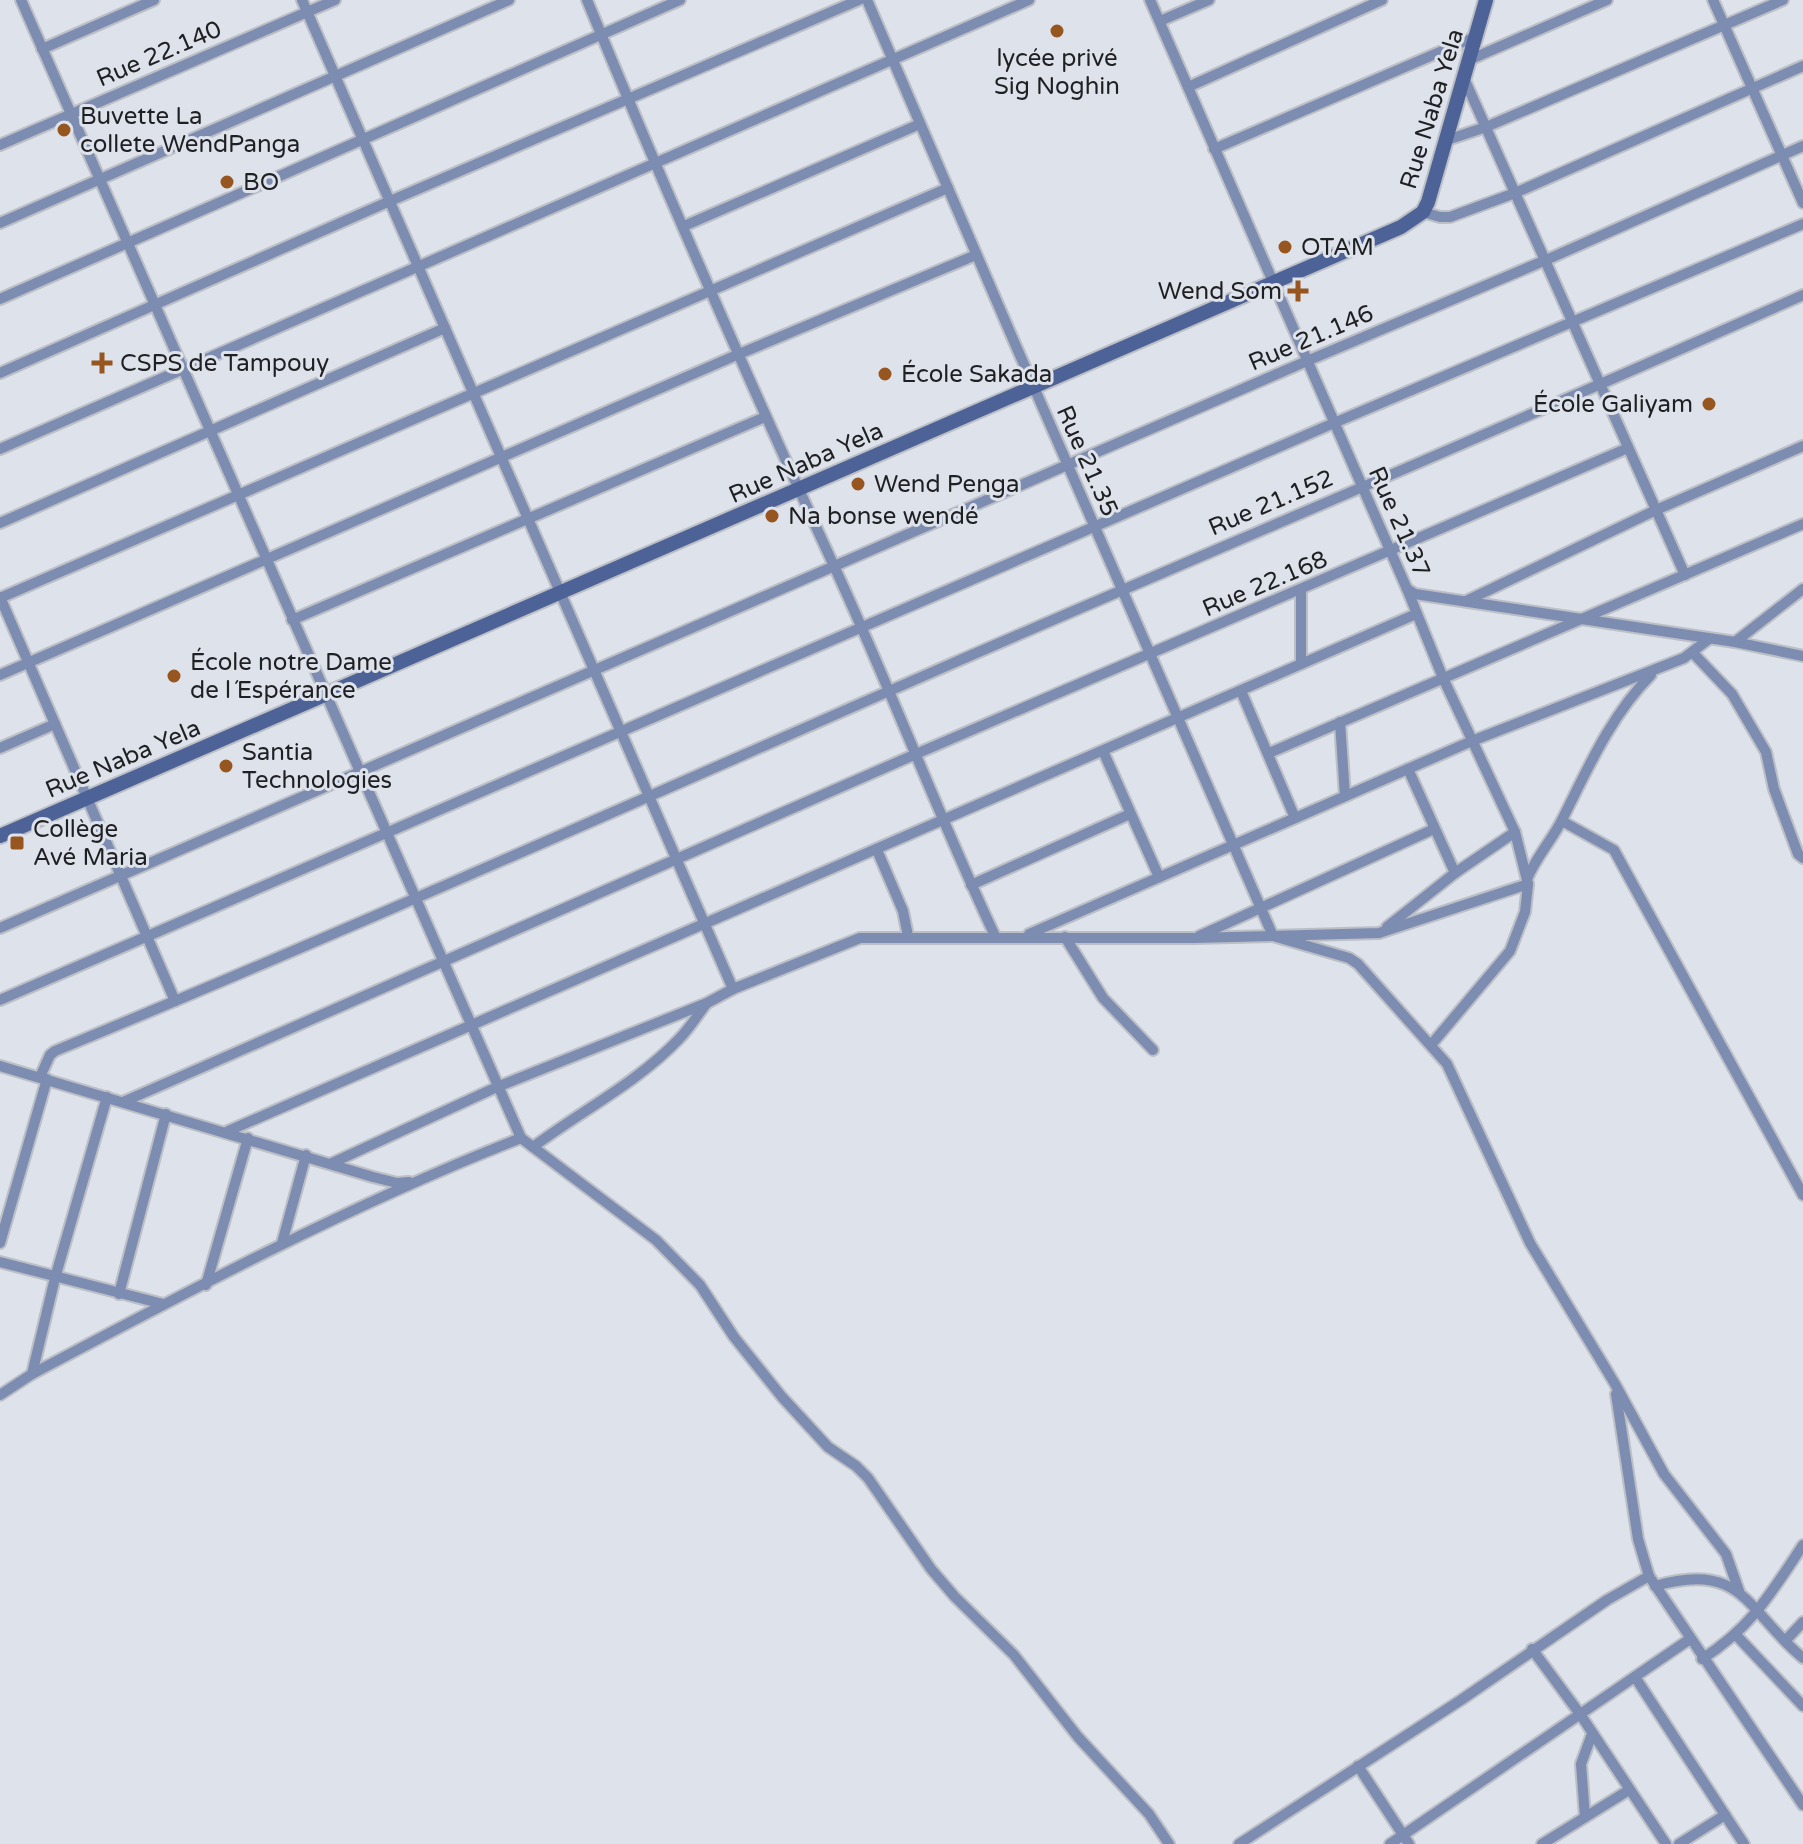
<svg xmlns="http://www.w3.org/2000/svg" width="1803" height="1844" font-family="'Varela Round',sans-serif">
<style>
.lines{fill:none;stroke-linecap:round;stroke-linejoin:round}
.street-casing{stroke:#bcbfc6;stroke-width:14}
.secondary-casing{stroke:#bcbfc6;stroke-width:18}
.street{stroke:#7d8cb1;stroke-width:10}
.secondary{stroke:#4d6397;stroke-width:14}
.poi-dot{fill:#975620;stroke:#dee2ea;stroke-width:3}
.labels{text-anchor:middle;dominant-baseline:central;stroke-width:6;stroke-linejoin:round;paint-order:stroke}
.street-label{font-size:24px;fill:#1f2023;stroke:#dee2ea}
.poi-label{font-size:24px;fill:#1f2023;stroke:#dee2ea;text-anchor:start}
</style>
<rect width="100%" height="100%" fill="#dee2ea"/>
<g class="lines">
<defs>
<g id="street">
<polyline points="21,0 521,1138 656,1240 700,1285 734,1337 782,1397 828,1447 856,1466 868,1478 931,1569 955,1597 1014,1655 1078,1737 1149,1814 1169,1844"/>
<polyline points="302,0 733,989"/>
<path d="M587,0C665,190 748,379 834,566C891,689 938,815 996,938"/>
<path d="M867,0C1000,313 1138,624 1273,936L1349,958L1358,964L1447,1064L1530,1243L1615,1384L1664,1474L1726,1554L1739,1591"/>
<polyline points="1150,0 1407,589 1443,678 1515,832 1528,884 1525,912 1510,951 1431,1045"/>
<polyline points="1713,0 1803,203"/>
<polyline points="1160,21 1209,0"/>
<polyline points="42,49 154,0"/>
<polyline points="1469,60 1607,0"/>
<polyline points="1463,76 1685,575"/>
<polyline points="1188,87 1382,0"/>
<polyline points="1447,140 1486,127 1783,0"/>
<polyline points="0,145 335,0"/>
<polyline points="1214,149 1477,36"/>
<polyline points="1423,212 1440,217 1450,217 1515,193 1803,66"/>
<polyline points="0,223 509,0"/>
<polyline points="684,226 920,124"/>
<polyline points="0,299 680,0"/>
<polyline points="0,373 390,201 859,0"/>
<polyline points="0,449 1029,0"/>
<polyline points="0,523 445,328"/>
<polyline points="1407,589 1415,594 1735,642 1803,656"/>
<polyline points="1301,590 1301,664"/>
<polyline points="0,597 175,1001"/>
<polyline points="0,598 948,188"/>
<polyline points="1466,601 1656,510 1803,446"/>
<polyline points="292,620 765,417"/>
<polyline points="1735,642 1803,589"/>
<polyline points="1693,653 1732,694 1766,752 1774,789 1798,854 1803,858"/>
<polyline points="0,675 739,354 976,255"/>
<polyline points="1241,691 1295,818"/>
<polyline points="1340,722 1345,796"/>
<polyline points="0,748 55,724"/>
<polyline points="1103,751 1159,877"/>
<polyline points="1269,753 1803,524"/>
<polyline points="1408,769 1455,873"/>
<polyline points="1562,821 1614,850 1803,1195"/>
<polyline points="877,850 903,911 908,936"/>
<path d="M1527,879C1536,857 1552,840 1562,820C1587,770 1611,715 1651,675"/>
<polyline points="971,885 1130,814"/>
<polyline points="1387,927 1455,873 1515,832"/>
<polyline points="0,928 1307,361 1546,260 1803,146"/>
<polyline points="1029,934 1472,741 1684,658 1709,639"/>
<polyline points="1199,936 1434,829"/>
<polyline points="1065,937 1103,998 1153,1050"/>
<polyline points="0,1000 1334,423 1803,224"/>
<polyline points="0,1066 373,1177 397,1183 409,1182"/>
<path d="M40,1077L50,1055L55,1051C356,927 653,794 951,664C1235,541 1520,421 1803,295"/>
<polyline points="123,1102 916,754 1628,448"/>
<polyline points="228,1131 1416,614"/>
<path d="M533,1147C581,1111 637,1083 679,1039C689,1029 697,1016 706,1004"/>
<polyline points="332,1163 497,1087 707,1003 733,989 860,938 1194,938 1379,933 1528,884"/>
<polyline points="0,1243 47,1079"/>
<polyline points="282,1243 306,1155"/>
<polyline points="0,1262 163,1304"/>
<polyline points="206,1285 248,1138"/>
<polyline points="119,1294 166,1114"/>
<polyline points="32,1374 55,1278 107,1097"/>
<polyline points="1616,1394 1638,1539 1649,1576 1803,1805"/>
<path d="M0,1395L32,1374C192,1289 352,1204 521,1138"/>
<path d="M1655,1586C1744,1560 1747,1612 1803,1658"/>
<polyline points="1736,1635 1803,1706"/>
<polyline points="1786,1640 1803,1622"/>
<polyline points="1532,1649 1580,1714 1666,1844"/>
<path d="M1702,1659C1752,1627 1771,1593 1803,1545"/>
<polyline points="1635,1677 1744,1844"/>
<polyline points="1358,1766 1409,1844"/>
<polyline points="1585,1817 1581,1764 1592,1734"/>
<polyline points="1239,1844 1461,1700 1607,1600 1649,1576"/>
<polyline points="1390,1844 1690,1639"/>
<polyline points="1542,1844 1629,1790"/>
<polyline points="1679,1844 1725,1815"/>
</g>
<polyline id="secondary" points="0,836 1401,227 1423,212 1428,202 1486,0"/>
</defs>
<use href="#street" class="street-casing"/>
<use href="#secondary" class="secondary-casing"/>
<use href="#street" class="street"/>
<use href="#secondary" class="secondary"/>
</g>
<g class="poi-dot">
<circle cx="1057" cy="31" r="8"/>
<circle cx="64" cy="130" r="8"/>
<circle cx="227" cy="182" r="8"/>
<circle cx="1285" cy="247" r="8"/>
<path d="M1294 279h8v8h8v8h-8v8h-8v-8h-8v-8h8z"/>
<path d="M98 351h8v8h8v8h-8v8h-8v-8h-8v-8h8z"/>
<circle cx="885" cy="374" r="8"/>
<circle cx="1709" cy="404" r="8"/>
<circle cx="858" cy="484" r="8"/>
<circle cx="772" cy="516" r="8"/>
<circle cx="174" cy="676" r="8"/>
<circle cx="226" cy="766" r="8"/>
<rect x="9" y="835" width="16" height="16" rx="4"/>
</g>
<g class="labels">
<g class="street-label">
<text transform="translate(159 54) rotate(-23)">Rue 22.140</text>
<text transform="translate(1432 109) rotate(-73)">Rue Naba Yela</text>
<text transform="translate(1311 338) rotate(-23)">Rue 21.146</text>
<text transform="translate(1087 461) rotate(66)">Rue 21.35</text>
<text transform="translate(806 463) rotate(-24)">Rue Naba Yela</text>
<text transform="translate(1271 503) rotate(-23)">Rue 21.152</text>
<text transform="translate(1399 522) rotate(66)">Rue 21.37</text>
<text transform="translate(1265 584) rotate(-23)">Rue 22.168</text>
<text transform="translate(123 759) rotate(-23)">Rue Naba Yela</text>
</g>
<g class="poi-label">
<text x="1057" y="58" text-anchor="middle">lycée privé<tspan x="1057" dy="28">Sig Noghin</tspan></text>
<text x="80" y="116">Buvette La<tspan x="80" dy="28">collete WendPanga</tspan></text>
<text x="243" y="182">BO</text>
<text x="1301" y="247">OTAM</text>
<text x="1282" y="291" text-anchor="end">Wend Som</text>
<text x="120" y="363">CSPS de Tampouy</text>
<text x="901" y="374">École Sakada</text>
<text x="1693" y="404" text-anchor="end">École Galiyam</text>
<text x="874" y="484">Wend Penga</text>
<text x="788" y="516">Na bonse wendé</text>
<text x="190" y="662">École notre Dame<tspan x="190" dy="28">de l´Espérance</tspan></text>
<text x="242" y="752">Santia<tspan x="242" dy="28">Technologies</tspan></text>
<text x="33" y="829">Collège<tspan x="33" dy="28">Avé Maria</tspan></text>
</g>
</g>
</svg>
